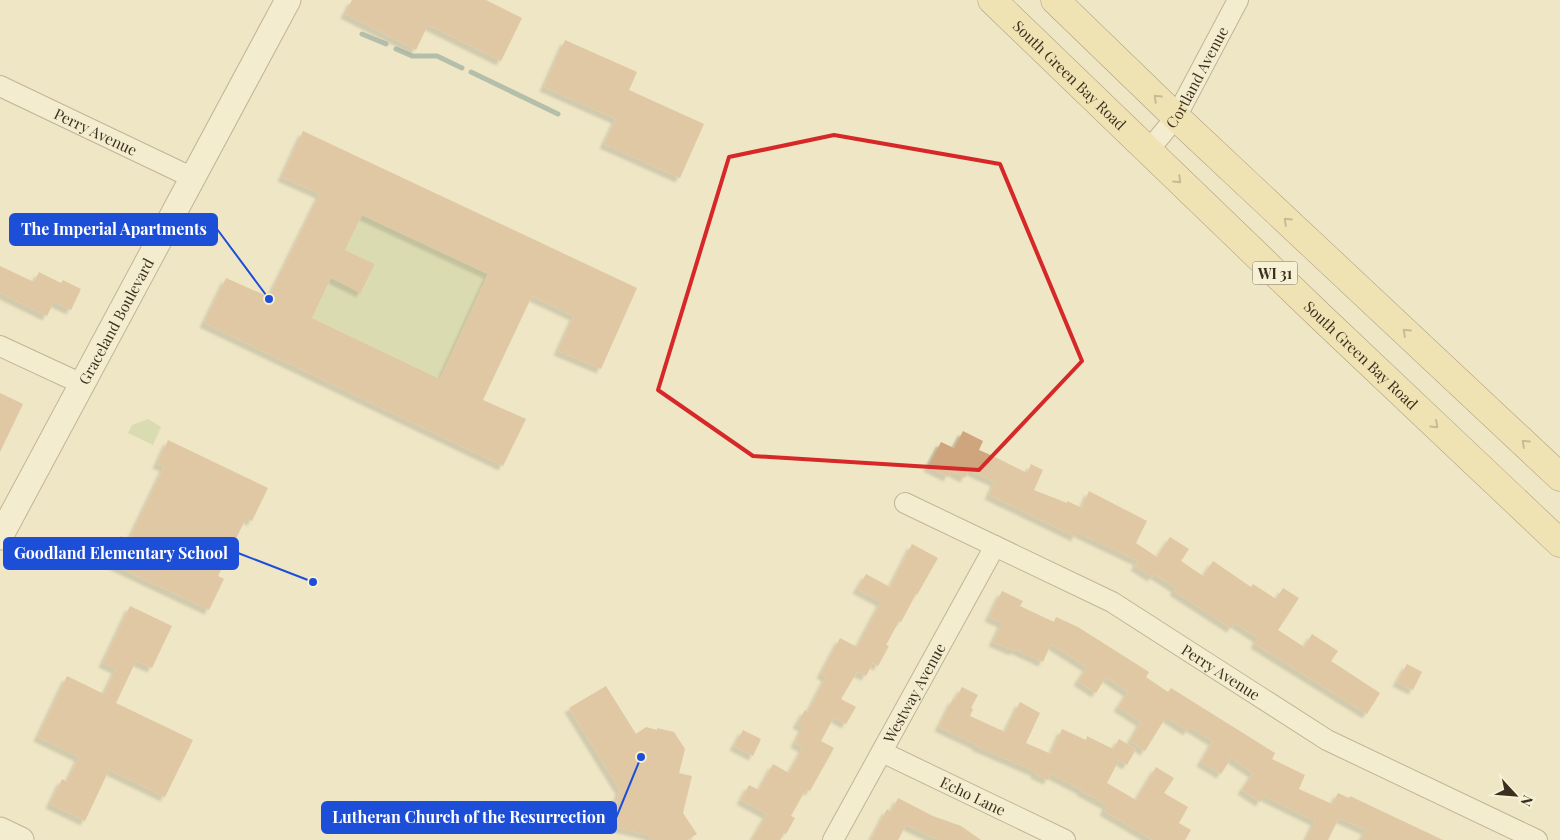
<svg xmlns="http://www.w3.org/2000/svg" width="1560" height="840" font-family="'Playfair Display',serif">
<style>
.green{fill:#c3ce99}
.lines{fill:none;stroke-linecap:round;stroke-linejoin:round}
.stream{stroke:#6d918c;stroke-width:5}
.building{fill:#cea57b;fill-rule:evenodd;filter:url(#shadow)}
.minor-casing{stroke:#8b795b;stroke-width:22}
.tertiary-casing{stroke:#8b795b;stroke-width:27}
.primary-casing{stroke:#58462f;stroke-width:29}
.minor{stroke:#f9f3d9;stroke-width:20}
.tertiary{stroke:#f9f3d9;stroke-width:25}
.primary{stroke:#f2df9d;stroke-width:28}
.oneway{stroke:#96875e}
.marked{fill:none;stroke:#d62828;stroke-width:4;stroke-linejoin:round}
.labels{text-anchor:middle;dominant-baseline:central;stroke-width:4.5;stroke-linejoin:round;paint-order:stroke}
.shield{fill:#f6f0d5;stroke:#736956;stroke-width:1}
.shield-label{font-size:14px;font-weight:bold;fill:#3b2f1f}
.street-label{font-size:15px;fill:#3b2f1f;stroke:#f6f0d5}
.leader{fill:none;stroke:#1d4ed8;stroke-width:2}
.callout-dot{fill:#1d4ed8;stroke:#f6f0d5;stroke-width:2}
.callout{fill:#1d4ed8;stroke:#1d4ed8;stroke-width:2}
.callout-label{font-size:16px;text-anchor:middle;font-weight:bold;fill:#fff}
</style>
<defs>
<filter id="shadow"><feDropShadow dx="-4.5" dy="4.5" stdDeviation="1" flood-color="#0004"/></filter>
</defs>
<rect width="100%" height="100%" fill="#efe6c5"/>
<g class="green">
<polygon points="362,215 488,274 440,379 312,318 331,278 362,292 375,264 345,250"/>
<polygon points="148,419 161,427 153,445 128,433 132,425"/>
</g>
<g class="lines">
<g class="stream">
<polyline points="362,34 386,44"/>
<polyline points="396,49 412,56 437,56 462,68"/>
<polyline points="471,72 558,114"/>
</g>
</g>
<g class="building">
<polygon points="352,0 486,0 522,18 501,61 428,25 416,50 345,14"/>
<polygon points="565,40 637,72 629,90 704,124 680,178 604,144 616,119 544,87"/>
<path d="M303,131L637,288L601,369L558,351L574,316L532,296L483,400L526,419L503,466L204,323L226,278L269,297L320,194L282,177ZM362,215L488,274L440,379L312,318L331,278L361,293L375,264L345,250Z"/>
<polygon points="0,266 34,282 39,272 61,283 63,280 81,289 71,310 54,302 47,316 0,293"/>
<polygon points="0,393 23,404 0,452"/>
<polygon points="963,431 983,441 979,450 995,457 1027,473 1031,464 1043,470 1034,490 1067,503 1067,501 1082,508 1089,491 1147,521 1136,543 1157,557 1170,537 1189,549 1181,561 1203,576 1213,561 1251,587 1253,584 1276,599 1283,588 1299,598 1278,630 1304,647 1312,634 1338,651 1331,661 1380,693 1367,714 1255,644 1258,638 1235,623 1231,628 1174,591 1176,588 1154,574 1152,577 1135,566 1138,561 1077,532 1076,537 989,495 995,482 969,470 965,478 951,471 948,477 928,467 941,442 954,448"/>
<polygon points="168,440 268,488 252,521 246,518 218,576 224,579 209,610 109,563 121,536 129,540 164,467 157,464"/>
<polygon points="912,544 938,558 917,595 916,594 901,622 899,621 886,645 889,646 878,666 873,663 866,676 857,672 841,699 856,707 846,724 834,717 821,741 834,748 810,791 806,789 791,816 795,818 786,834 784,833 780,840 752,840 767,814 741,800 749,785 759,790 773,764 789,773 803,748 795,743 803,727 797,724 805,710 808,712 826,677 821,674 840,638 857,647 881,602 857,589 866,574 890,587"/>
<polygon points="1002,591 1023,601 1020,606 1054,622 1056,617 1078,627 1149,672 1146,677 1168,692 1171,688 1275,753 1272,759 1305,775 1299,789 1332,804 1338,793 1349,798 1350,796 1443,840 1361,840 1366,830 1339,818 1328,840 1306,840 1315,821 1264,796 1260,802 1242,790 1253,773 1231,758 1221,774 1201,762 1213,741 1190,727 1188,731 1166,717 1145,751 1130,741 1141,722 1118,707 1128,692 1106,677 1096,693 1078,681 1087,667 1051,644 1043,662 1015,649 1014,651 993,642 1002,623 989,617"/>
<polygon points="130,606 172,626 152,668 136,661 116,703 193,740 165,797 109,770 85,821 50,804 62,779 67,782 79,757 38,737 67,676 104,694 116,669 103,663"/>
<polygon points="1407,664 1422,672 1413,690 1397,682"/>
<polygon points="606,686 636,734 646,727 657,730 657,728 674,732 685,749 679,773 692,776 683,813 697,834 687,840 651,840 648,835 610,826 620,790 569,708"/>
<polygon points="962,687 978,695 971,708 973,709 970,716 1005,732 1020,702 1040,713 1026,743 1051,754 1062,729 1086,740 1087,736 1113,749 1119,739 1136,749 1127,765 1119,760 1107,783 1136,800 1156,767 1174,778 1164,793 1188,807 1179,823 1191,830 1185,840 1153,840 1104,811 1107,805 1081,791 1082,790 1051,774 1048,780 1035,774 1036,772 976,746 977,745 939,727 953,699 955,700"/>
<polygon points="743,730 761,739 753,756 734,746"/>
<polygon points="898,798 933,816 961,826 981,840 938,840 906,825 898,840 871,840 887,809 891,812"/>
</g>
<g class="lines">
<defs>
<g id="minor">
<path id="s1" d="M0,86L193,178"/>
<path id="s2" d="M1148,151L1176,117L1238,0"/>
<polyline points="0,346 82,384"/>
<path id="s3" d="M905,503L1112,602L1327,740L1537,840"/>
<path id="s4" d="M882,752L1065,840"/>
<path id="s5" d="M833,840L995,546"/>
</g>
<g id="tertiary">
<path id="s6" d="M0,537L288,0"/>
<polyline points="0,830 21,840"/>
</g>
<g id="primary">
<path id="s7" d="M992,0L1320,316L1560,543"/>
<polyline points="1055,0 1176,117 1560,477"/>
</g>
</defs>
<use href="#minor" class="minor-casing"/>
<use href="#tertiary" class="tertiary-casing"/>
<use href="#primary" class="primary-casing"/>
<use href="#minor" class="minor"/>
<use href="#tertiary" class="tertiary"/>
<use href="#primary" class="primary"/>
</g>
<defs><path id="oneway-chevron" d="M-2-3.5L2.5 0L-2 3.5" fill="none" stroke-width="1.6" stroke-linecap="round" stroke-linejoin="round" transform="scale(1.25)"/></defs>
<g class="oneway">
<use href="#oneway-chevron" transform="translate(1157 98) rotate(-136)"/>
<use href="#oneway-chevron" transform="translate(1178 180) rotate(44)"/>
<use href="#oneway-chevron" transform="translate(1287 221) rotate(-137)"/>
<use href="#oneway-chevron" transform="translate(1406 332) rotate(-137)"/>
<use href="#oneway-chevron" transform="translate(1435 425) rotate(43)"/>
<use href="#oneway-chevron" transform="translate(1525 443) rotate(-137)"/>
</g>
<path d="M0 0H1560V840H0ZM834,135L1000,164L1082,361L979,470L753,456L658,390L729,157Z" fill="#efe6c5" fill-opacity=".55" fill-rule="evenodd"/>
<path class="marked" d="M834,135L1000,164L1082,361L979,470L753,456L658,390L729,157Z"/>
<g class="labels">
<rect class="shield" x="1252.5" y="261.5" width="45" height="23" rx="4"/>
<g class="shield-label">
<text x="1275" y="273">WI 31</text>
</g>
<g class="street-label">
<text stroke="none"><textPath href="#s7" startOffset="108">South Green Bay Road</textPath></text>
<text stroke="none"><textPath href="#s2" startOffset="89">Cortland Avenue</textPath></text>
<text stroke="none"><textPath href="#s1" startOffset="106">Perry Avenue</textPath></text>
<text stroke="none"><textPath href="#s6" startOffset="245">Graceland Boulevard</textPath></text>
<text stroke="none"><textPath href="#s7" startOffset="512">South Green Bay Road</textPath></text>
<text stroke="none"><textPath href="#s3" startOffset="359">Perry Avenue</textPath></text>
<text stroke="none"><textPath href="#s5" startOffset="168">Westway Avenue</textPath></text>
<text stroke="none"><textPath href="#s4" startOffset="101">Echo Lane</textPath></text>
</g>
</g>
<path class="leader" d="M269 299L217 229M313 582L238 553M641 757L616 818"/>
<g class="callout-dot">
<circle cx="269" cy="299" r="5"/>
<circle cx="313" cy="582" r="5"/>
<circle cx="641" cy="757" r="5"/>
</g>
<g class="callout">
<rect x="10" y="214" width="207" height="31" rx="5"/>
<rect x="4" y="538" width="234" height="31" rx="5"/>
<rect x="322" y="802" width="294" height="31" rx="5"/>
</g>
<g class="callout-label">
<text x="114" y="235">The Imperial Apartments</text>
<text x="121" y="559">Goodland Elementary School</text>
<text x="469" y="823">Lutheran Church of the Resurrection</text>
</g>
<g transform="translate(1515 795) rotate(116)" stroke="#f6f0d5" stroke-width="4" paint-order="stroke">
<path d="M0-4L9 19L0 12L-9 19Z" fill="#3b2f1f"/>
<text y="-8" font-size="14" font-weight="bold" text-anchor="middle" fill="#3b2f1f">N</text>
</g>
</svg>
